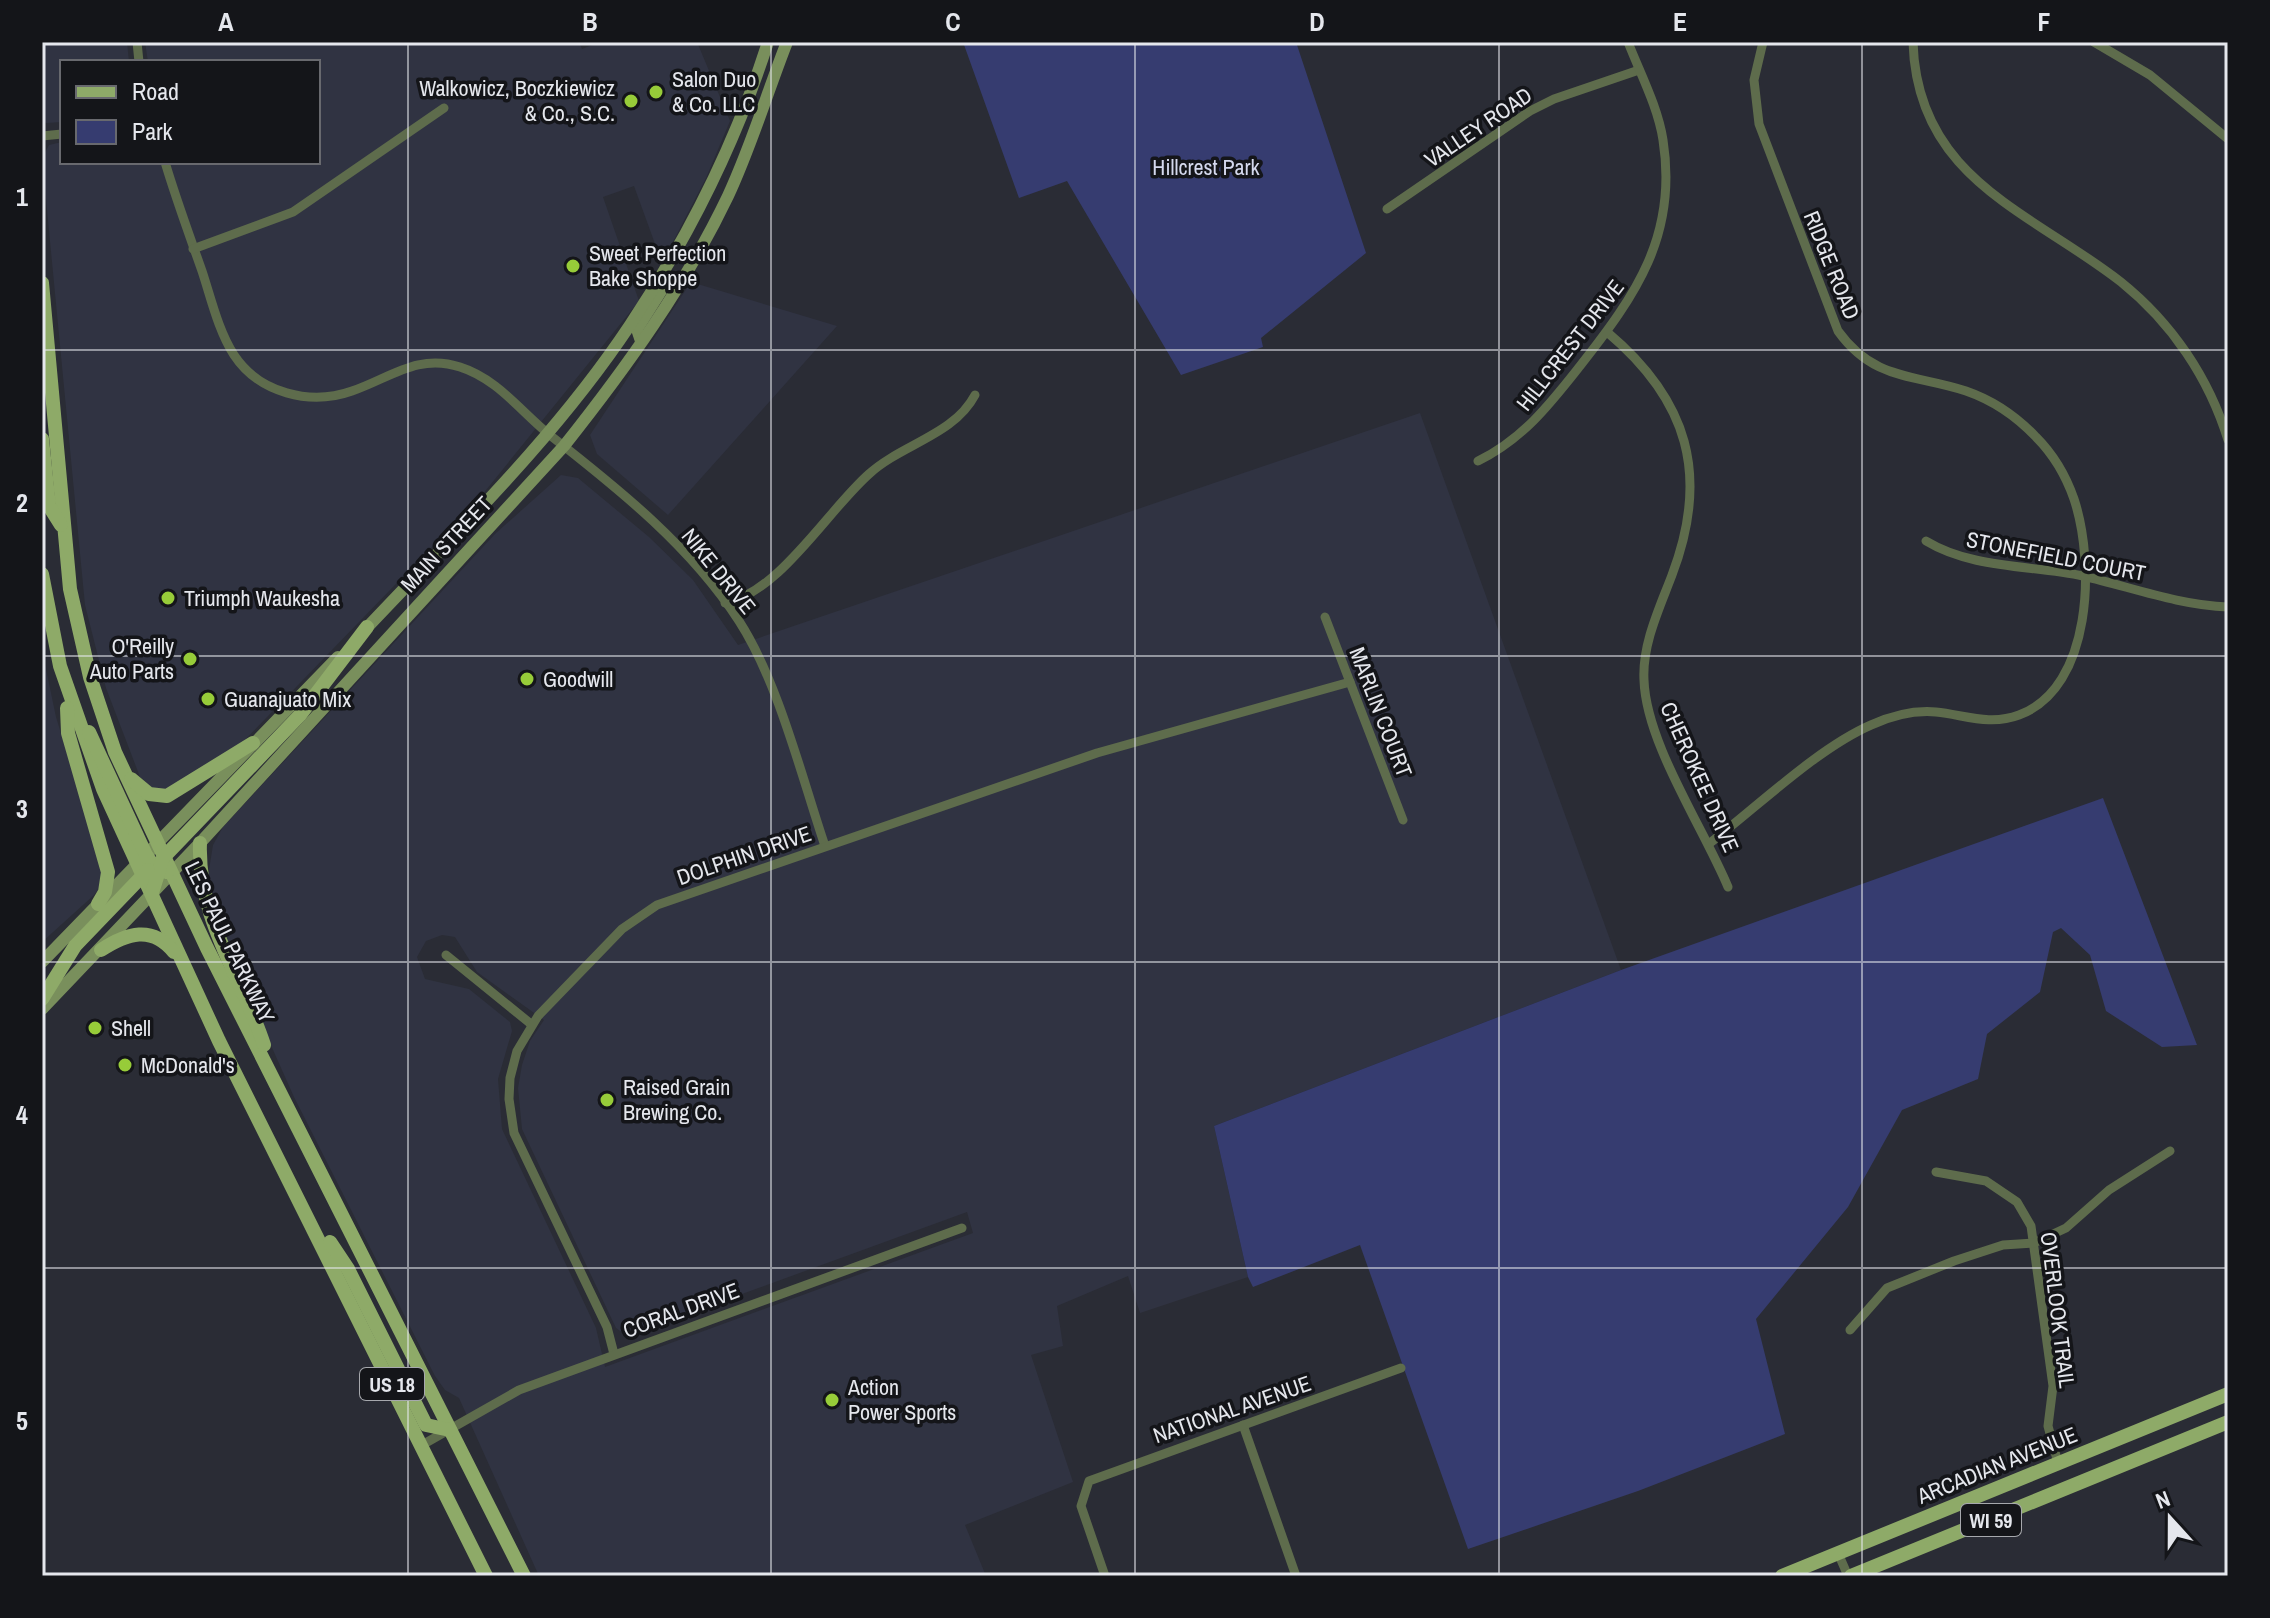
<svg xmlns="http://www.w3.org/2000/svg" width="2270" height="1618" font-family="'Archivo Narrow',sans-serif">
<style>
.built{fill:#303342;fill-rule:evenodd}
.green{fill:#363c70}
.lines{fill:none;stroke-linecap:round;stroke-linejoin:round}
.minor{stroke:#5e6c4c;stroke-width:9}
.secondary{stroke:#798f5c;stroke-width:12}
.primary{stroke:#8eaa68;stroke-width:14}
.grid{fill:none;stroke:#e5e7ed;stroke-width:2;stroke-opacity:0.55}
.poi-dot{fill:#97cc39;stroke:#141519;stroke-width:3}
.labels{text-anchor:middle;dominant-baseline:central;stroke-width:7;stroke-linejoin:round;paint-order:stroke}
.shield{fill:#141519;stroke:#a6a8ad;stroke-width:2}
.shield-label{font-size:20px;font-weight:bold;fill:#e5e7ed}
.poi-label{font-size:22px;fill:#e5e7ed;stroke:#141519;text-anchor:start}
.street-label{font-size:22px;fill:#e5e7ed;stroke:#141519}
.park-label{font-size:22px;fill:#d5d9ee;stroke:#141519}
.neatline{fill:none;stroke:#e5e7ed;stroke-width:3}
.grid-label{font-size:26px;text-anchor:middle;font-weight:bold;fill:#e5e7ed}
</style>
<rect width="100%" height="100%" fill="#2a2c35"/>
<g class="built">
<polygon points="42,42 127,42 129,62 62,62 62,122 46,123 42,121"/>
<polygon points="145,42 579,42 582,49 600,42 697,42 730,121 706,178 662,263 634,186 603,197 639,301 482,495 238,747 172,790 153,789 140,777 106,688 85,605 42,158 49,145 62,142 62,162 318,162 318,62 148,62"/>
<polygon points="691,282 837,326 668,515 597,454 590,435"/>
<path d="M1420,413L1621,970L1214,1126L1248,1277L1140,1313L1128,1276L1057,1306L1063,1346L1031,1355L1073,1482L965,1525L986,1576H539L459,1398L445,1390L435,1376L294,1097L228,949L208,876L213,845L223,827L495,534L561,475L578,478L649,537L693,580L738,645ZM442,935L455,937L477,972L544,1020L530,1041L522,1065L518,1088L522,1129L616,1328L623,1333H635L967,1212L973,1233L605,1367L596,1328L502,1129L498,1079L512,1031L510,1022L469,989L425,979L417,957L426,941Z"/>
<polygon points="42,650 56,717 103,871 101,886 94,895 42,942"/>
</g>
<g class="green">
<polygon points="963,42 1296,42 1366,253 1261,338 1263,347 1181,375 1067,181 1019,198"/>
<polygon points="2103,798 2197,1045 2162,1047 2106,1011 2090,955 2061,928 2053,932 2040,992 1987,1034 1978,1079 1902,1110 1848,1207 1756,1319 1785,1434 1638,1491 1468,1549 1360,1245 1253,1287 1248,1277 1214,1126 1621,970"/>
</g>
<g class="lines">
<g class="minor">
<polyline points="137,42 139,62"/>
<path d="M1913,42C1917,179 2030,211 2121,282C2172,323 2209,378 2228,440"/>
<polyline points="2094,42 2150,75 2228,139"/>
<polyline points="42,136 62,134"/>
<path d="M165,162C176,199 189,234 202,271C211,298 218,330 234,355C259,393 310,406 352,391C390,378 418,353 460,367C498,379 521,412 551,436C620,490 691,547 739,621C778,681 802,778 825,846"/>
<polyline points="1387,209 1530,111 1554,99 1639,70"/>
<polyline points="193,249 293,212 444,108"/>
<path d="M1607,332C1688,400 1710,475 1672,575C1660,607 1642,644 1644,680C1646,743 1703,827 1728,887"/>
<path d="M1478,461C1523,439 1550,404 1580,366C1636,295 1678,235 1663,140C1658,107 1640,73 1628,42"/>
<path d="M1926,541C1972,569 2032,565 2083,576C2131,587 2178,605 2228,607"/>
<path d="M725,603C779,593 828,510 869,474C902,444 954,435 975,395"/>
<polyline points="1325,617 1403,820"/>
<path d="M1710,843C1757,807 1818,748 1871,725C1891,716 1914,710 1936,712C1965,715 1990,726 2019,715C2093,688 2095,562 2074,499C2066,476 2053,454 2036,437C2017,417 1992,400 1966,391C1914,374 1874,381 1838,331L1759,124L1754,80L1763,42"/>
<polyline points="446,955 531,1024"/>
<polyline points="1936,1172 1986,1181 2017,1202 2031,1226 2053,1386 2048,1426 2058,1463"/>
<polyline points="1850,1330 1887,1288 1954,1261 2003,1245 2034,1243 2066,1228 2109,1190 2170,1151"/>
<polyline points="614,1354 607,1327 514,1133 509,1099 510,1078 517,1051 538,1016 622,929 657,905 1097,753 1350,682"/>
<polyline points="1243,1425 1296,1576"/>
<polyline points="422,1445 519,1390 962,1228"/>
<polyline points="1838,1553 1848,1576"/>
<polyline points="1105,1576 1081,1506 1089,1481 1401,1368"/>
</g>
<g class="secondary">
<polyline points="641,341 637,329 661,291 663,276"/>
<path d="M362,633C454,535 555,438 630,325C688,238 736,142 768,42"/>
<polyline points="42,962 338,657"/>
<path d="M42,1009L200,843L564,446C626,368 685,286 728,196C751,147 767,93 787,42"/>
</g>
<g class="primary">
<polyline points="42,283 70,589 90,677 115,752 207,948 524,1576"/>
<polyline points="42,439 49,506 61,525"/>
<polyline points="42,574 60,666 103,789 219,1041 486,1576"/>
<polyline points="67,708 68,733 108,872 105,892 98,904"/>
<polyline points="89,732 146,855 152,864 167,872"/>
<polyline points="131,779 149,794 167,796 253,743"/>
<path d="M200,843C197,918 242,977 264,1045"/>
<polyline points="152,893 163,858 300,715 367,627"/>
<path d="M101,950C127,933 152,925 174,952"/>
<polyline points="42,999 75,946 148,870"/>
<polyline points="330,1242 348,1269 426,1425 450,1430"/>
<polyline points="1782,1576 2228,1394"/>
<polyline points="1851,1576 2228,1422"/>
</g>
</g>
<path class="grid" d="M408,42V1576M771,42V1576M1135,42V1576M1499,42V1576M1862,42V1576M42,350H2228M42,656H2228M42,962H2228M42,1268H2228"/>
<g class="poi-dot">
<circle cx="656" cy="92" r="8"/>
<circle cx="631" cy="101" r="8"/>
<circle cx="573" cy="266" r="8"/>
<circle cx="168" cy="598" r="8"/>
<circle cx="190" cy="659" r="8"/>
<circle cx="527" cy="679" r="8"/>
<circle cx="208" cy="699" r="8"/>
<circle cx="95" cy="1028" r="8"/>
<circle cx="125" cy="1065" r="8"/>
<circle cx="607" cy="1100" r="8"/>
<circle cx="832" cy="1400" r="8"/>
</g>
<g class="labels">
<g class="shield">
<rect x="360" y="1368" width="64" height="32" rx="6"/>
<rect x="1961" y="1504" width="60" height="32" rx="6"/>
</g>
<g class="shield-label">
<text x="392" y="1384">US 18</text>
<text x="1991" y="1520">WI 59</text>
</g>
<g class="poi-label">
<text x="672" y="79">Salon Duo<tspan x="672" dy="25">&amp; Co. LLC</tspan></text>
<text x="615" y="88" text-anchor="end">Walkowicz, Boczkiewicz<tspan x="615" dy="25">&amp; Co., S.C.</tspan></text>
<text x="589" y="253">Sweet Perfection<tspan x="589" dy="25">Bake Shoppe</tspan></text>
<text x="184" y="598">Triumph Waukesha</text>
<text x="174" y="646" text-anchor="end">O'Reilly<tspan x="174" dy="25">Auto Parts</tspan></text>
<text x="543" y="679">Goodwill</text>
<text x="224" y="699">Guanajuato Mix</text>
<text x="111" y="1028">Shell</text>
<text x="141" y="1065">McDonald's</text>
<text x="623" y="1087">Raised Grain<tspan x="623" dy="25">Brewing Co.</tspan></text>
<text x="848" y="1387">Action<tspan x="848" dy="25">Power Sports</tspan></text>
</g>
<g class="street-label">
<text transform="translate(1478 127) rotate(-34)">VALLEY ROAD</text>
<text transform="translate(1832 265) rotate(68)">RIDGE ROAD</text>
<text transform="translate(1570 345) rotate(-52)">HILLCREST DRIVE</text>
<text transform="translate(446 544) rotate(-47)">MAIN STREET</text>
<text transform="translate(2056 556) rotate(11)">STONEFIELD COURT</text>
<text transform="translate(719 571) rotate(51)">NIKE DRIVE</text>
<text transform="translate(1381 712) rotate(69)">MARLIN COURT</text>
<text transform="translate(1700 777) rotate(66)">CHEROKEE DRIVE</text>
<text transform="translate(744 855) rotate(-19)">DOLPHIN DRIVE</text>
<text transform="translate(230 942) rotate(64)">LES PAUL PARKWAY</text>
<text transform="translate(681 1310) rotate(-20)">CORAL DRIVE</text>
<text transform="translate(2058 1310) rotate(83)">OVERLOOK TRAIL</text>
<text transform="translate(1232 1409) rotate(-19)">NATIONAL AVENUE</text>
<text transform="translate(1997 1465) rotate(-22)">ARCADIAN AVENUE</text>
</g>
<g class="park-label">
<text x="1206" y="167">Hillcrest Park</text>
</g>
</g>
<rect width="2270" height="1618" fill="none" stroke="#141519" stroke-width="88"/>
<rect x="60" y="60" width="260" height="104" fill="#141519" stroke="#68696e" stroke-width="2"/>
<rect x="76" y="86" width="40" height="12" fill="#8eaa68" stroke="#68696e" stroke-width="2"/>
<text x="132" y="100" font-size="24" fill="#e5e7ed">Road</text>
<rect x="76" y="120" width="40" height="24" fill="#363c70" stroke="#68696e" stroke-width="2"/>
<text x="132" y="140" font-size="24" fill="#e5e7ed">Park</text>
<g transform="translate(2170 1518) rotate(339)" stroke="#141519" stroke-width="6" paint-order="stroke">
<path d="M0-6L14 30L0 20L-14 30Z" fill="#e5e7ed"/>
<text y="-12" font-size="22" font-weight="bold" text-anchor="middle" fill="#e5e7ed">N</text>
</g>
<rect x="44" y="44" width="2182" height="1530" class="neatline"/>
<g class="grid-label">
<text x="226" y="31">A</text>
<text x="590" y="31">B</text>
<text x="953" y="31">C</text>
<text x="1317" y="31">D</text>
<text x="1680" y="31">E</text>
<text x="2044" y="31">F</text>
<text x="22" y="206">1</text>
<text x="22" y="512">2</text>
<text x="22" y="818">3</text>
<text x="22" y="1124">4</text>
<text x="22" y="1430">5</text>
</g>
</svg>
